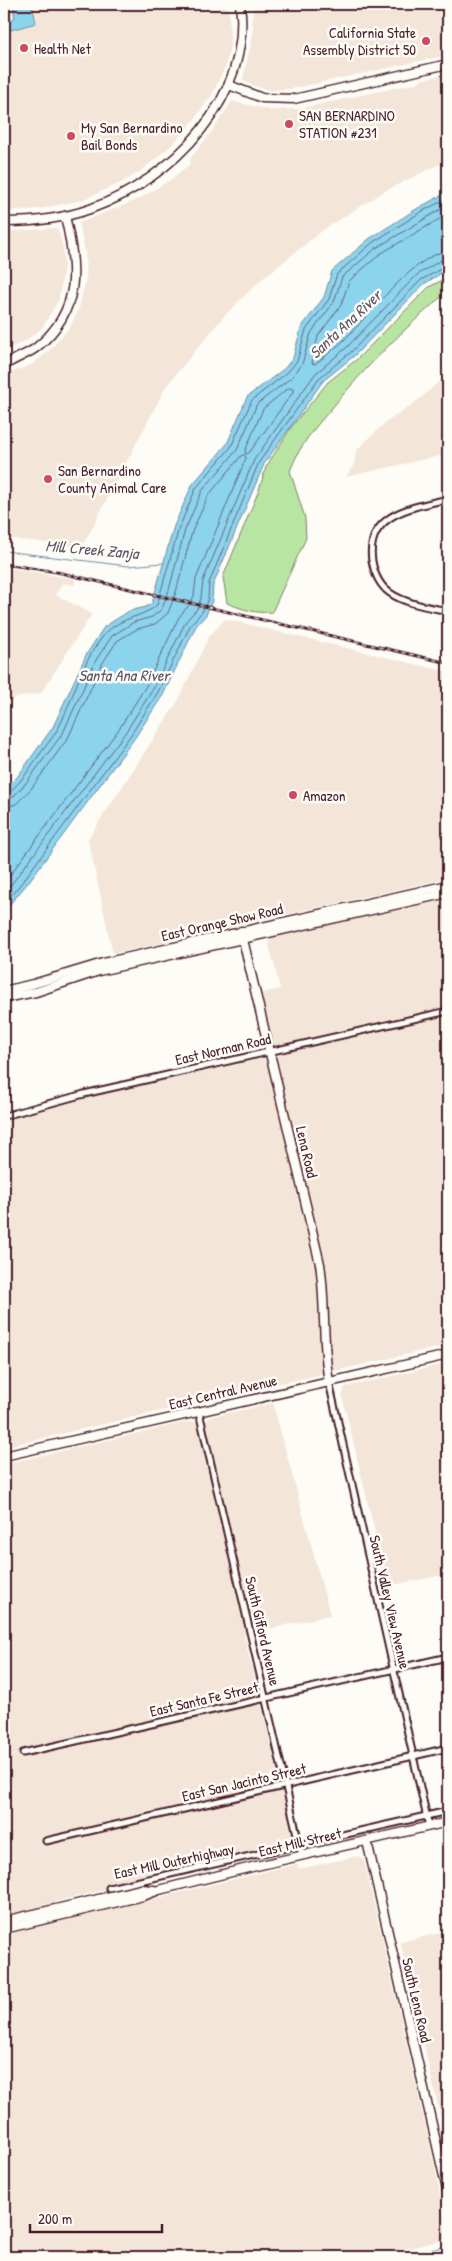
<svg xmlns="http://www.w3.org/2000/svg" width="452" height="2261" font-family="'Patrick Hand',sans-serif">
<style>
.built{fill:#f3e6d8}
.green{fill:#b8e5a2;stroke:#818266}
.water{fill:#8cd3ee;stroke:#728ba0}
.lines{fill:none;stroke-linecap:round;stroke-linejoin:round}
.shore{stroke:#646779;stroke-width:1}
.stream{stroke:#728ba0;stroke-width:1}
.street-casing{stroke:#4a1f2b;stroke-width:9}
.secondary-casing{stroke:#4a1f2b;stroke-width:11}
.street{stroke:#fdfcf7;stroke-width:5}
.secondary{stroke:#fdfcf7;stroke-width:8}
.rail-casing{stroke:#4a1f2b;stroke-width:3}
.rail{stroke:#fdfcf7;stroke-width:1;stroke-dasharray:4;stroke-linecap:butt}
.poi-dot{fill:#d1495b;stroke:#fdfcf7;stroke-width:2}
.labels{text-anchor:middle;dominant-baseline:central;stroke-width:5;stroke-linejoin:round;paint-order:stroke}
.poi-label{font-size:15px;fill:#4a1f2b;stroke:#fdfcf7;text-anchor:start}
.street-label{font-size:15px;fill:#4a1f2b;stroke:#fdfcf7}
.water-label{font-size:16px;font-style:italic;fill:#5e5566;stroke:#fdfcf7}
</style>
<rect width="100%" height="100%" fill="#fdfcf7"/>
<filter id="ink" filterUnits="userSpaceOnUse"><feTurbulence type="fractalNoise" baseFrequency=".02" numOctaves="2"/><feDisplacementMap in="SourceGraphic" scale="10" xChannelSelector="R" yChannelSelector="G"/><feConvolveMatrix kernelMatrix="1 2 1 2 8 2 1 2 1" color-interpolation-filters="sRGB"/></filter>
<g filter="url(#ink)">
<g class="built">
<polygon points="4,4 229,4 230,46 226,65 212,95 188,128 174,143 141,171 123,182 82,200 40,209 4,211"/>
<polygon points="252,4 448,4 448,55 291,89 269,90 257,87 244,81 243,79 253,34"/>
<polygon points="448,73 448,160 385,191 327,227 262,279 225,315 167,385 82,547 4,538 4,375 29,366 47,353 70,327 79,308 86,278 85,252 79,223 139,199 170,180 190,164 190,159 213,130 232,101 271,110 298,109 417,83 421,80"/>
<polygon points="56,228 58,229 63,248 64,266 59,299 42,328 27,340 4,351 4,232"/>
<polygon points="448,374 448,454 346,477 354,464 356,451 387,421 417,401"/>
<polygon points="4,567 75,579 75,585 62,583 56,595 92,614 41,693 15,698 4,708"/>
<polygon points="225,619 448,672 448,878 113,954 88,839 178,701 208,638"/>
<polygon points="448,898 448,1345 4,1447 4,1120 76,1099 276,1056 262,993 280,989 267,936"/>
<polygon points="448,1363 448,1574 388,1586 342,1396 345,1387"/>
<polygon points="273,1403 330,1615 244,1635 294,1840 291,1843 107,1886 108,1889 54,1902 55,1906 4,1918 4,1464 191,1421 196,1423 208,1420 210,1417"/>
<polygon points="358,1856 364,1860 435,2167 448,2239 371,2257 4,2257 4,1935 297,1864 299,1869"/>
<polygon points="448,1931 448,2149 400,1942"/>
</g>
<path class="green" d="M448,277V291C406,327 367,365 332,408C313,430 301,443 290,471L305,518L306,538L272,612C255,614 242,609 227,603L223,577L259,490L266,467L292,426L328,382L356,360L429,287Z"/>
<g class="water">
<polygon points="13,4 32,4 36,23 7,31 5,25 15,17"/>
<polygon points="448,192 448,269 424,284 354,356 323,381 264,464 213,585 212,601 206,615 196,626 163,695 134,739 27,884 4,911 4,791 18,776 53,727 86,655 104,627 129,611 146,607 152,603 174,526 192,485 227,444 247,397 285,368 293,358 301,328 324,297 332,271 369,239 418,208"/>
</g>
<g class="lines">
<g class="shore">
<path d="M448,214L380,254L349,281L341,305L318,336L312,363L315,364C324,357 333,350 342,342C365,320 417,252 448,251"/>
<polygon points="289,388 293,389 293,392 249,453 246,454 245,451 263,409"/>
<path d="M4,794C15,792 30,768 37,758C44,748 53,738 59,727C74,697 83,657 107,632C121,617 144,617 157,605L179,528L196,488L231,447L252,400L288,372L297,361L306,330L329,299L337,274L372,243L421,212L448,198"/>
<polyline points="4,800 13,797 26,783 63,733 96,660 112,636 134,622 152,617 162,609 169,590 185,530 202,491 237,450 257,404 292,377 302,364 311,333 334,302 342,277 376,248 448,205"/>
<polyline points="4,808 16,804 31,789 68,738 102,664 117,641 137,629 155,624 168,613 176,592 192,532 208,496 242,455 245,455 246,458 196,579 194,596 190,604 179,617 146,686 119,729 4,883"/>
<polyline points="4,894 125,733 153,689 186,621 197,609 201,598 203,581 254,460 315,374 346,348 417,275 441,260 448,259"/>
<polyline points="4,904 23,881 130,736 158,692 191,624 202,612 208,599 209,583 259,462 319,378 351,352 421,280 448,265"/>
</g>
<g class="stream">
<polyline points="4,551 128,566 164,563"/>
<polyline points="401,2257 443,2247"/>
</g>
<defs>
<g id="street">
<path d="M448,499C414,507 365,513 372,561C374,573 380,586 390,593C406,604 429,607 448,611"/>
<polyline points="4,1116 84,1094 448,1011"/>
<polyline points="329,1382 429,1827"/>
<polyline points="199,1412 302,1856"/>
<polyline points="23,1753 448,1657"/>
<polyline points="46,1841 448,1748"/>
<polyline points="109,1888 448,1811"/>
</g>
<g id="secondary">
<polyline points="229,85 262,98 294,99 448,64"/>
<path d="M4,222C33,222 62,219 90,209C172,180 253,97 240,4"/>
<path d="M4,366C14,358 27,355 37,347C82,310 77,267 65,216"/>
<path d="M241,931L320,1264C326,1304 322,1343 329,1382"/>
<polyline points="4,991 33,984 103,963 448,885"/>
<polyline points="4,998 36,992 99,971 448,893"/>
<polyline points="4,1456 448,1355"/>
<polyline points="367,1841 448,2194"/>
<polyline points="4,1921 141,1889 154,1890"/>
<polyline points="4,1929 143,1896 159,1890 252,1867 448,1822"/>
</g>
</defs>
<use href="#street" class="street-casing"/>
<use href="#secondary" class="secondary-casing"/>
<use href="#street" class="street"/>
<use href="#secondary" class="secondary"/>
<defs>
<polyline id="rail" points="4,564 57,572 448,663"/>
</defs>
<use href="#rail" class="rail-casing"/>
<use href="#rail" class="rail"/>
</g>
</g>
<g class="poi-dot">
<circle cx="426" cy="41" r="5"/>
<circle cx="24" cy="48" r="5"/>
<circle cx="289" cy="124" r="5"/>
<circle cx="71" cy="136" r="5"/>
<circle cx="48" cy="479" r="5"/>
<circle cx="293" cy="795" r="5"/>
</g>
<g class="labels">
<g class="poi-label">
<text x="416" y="32" text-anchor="end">California State<tspan x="416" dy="17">Assembly District 50</tspan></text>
<text x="34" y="48">Health Net</text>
<text x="299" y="115">SAN BERNARDINO<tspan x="299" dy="17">STATION #231</tspan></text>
<text x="81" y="127">My San Bernardino<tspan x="81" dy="17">Bail Bonds</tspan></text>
<text x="58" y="470">San Bernardino<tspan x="58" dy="17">County Animal Care</tspan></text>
<text x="303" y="795">Amazon</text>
</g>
<g class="street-label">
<text transform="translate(222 922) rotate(-13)">East Orange Show Road</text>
<text transform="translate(223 1049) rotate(-13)">East Norman Road</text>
<text transform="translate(307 1152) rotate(77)">Lena Road</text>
<text transform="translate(223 1392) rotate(-13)">East Central Avenue</text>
<text transform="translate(390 1602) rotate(77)">South Valley View Avenue</text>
<text transform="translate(263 1631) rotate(77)">South Gifford Avenue</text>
<text transform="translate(204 1699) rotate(-13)">East Santa Fe Street</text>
<text transform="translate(244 1782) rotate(-13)">East San Jacinto Street</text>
<text transform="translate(300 1842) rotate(-13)">East Mill Street</text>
<text transform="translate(174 1861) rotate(-12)">East Mill Outerhighway</text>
<text transform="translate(417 2000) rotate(77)">South Lena Road</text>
</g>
<g class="water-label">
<text transform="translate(345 324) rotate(-43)">Santa Ana River</text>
<text transform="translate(92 549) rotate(5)">Mill Creek Zanja</text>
<text x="124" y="675">Santa Ana River</text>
</g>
</g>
<rect width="452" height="2261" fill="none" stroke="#fdfcf7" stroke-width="20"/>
<rect x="10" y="10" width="432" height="2241" fill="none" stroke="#4a1f2b" stroke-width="2" filter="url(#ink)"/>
<path d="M30 2224v8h132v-8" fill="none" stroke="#4a1f2b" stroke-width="2.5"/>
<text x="38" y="2224" font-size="15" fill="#4a1f2b" stroke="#fdfcf7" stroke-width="4" paint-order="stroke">200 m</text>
</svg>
